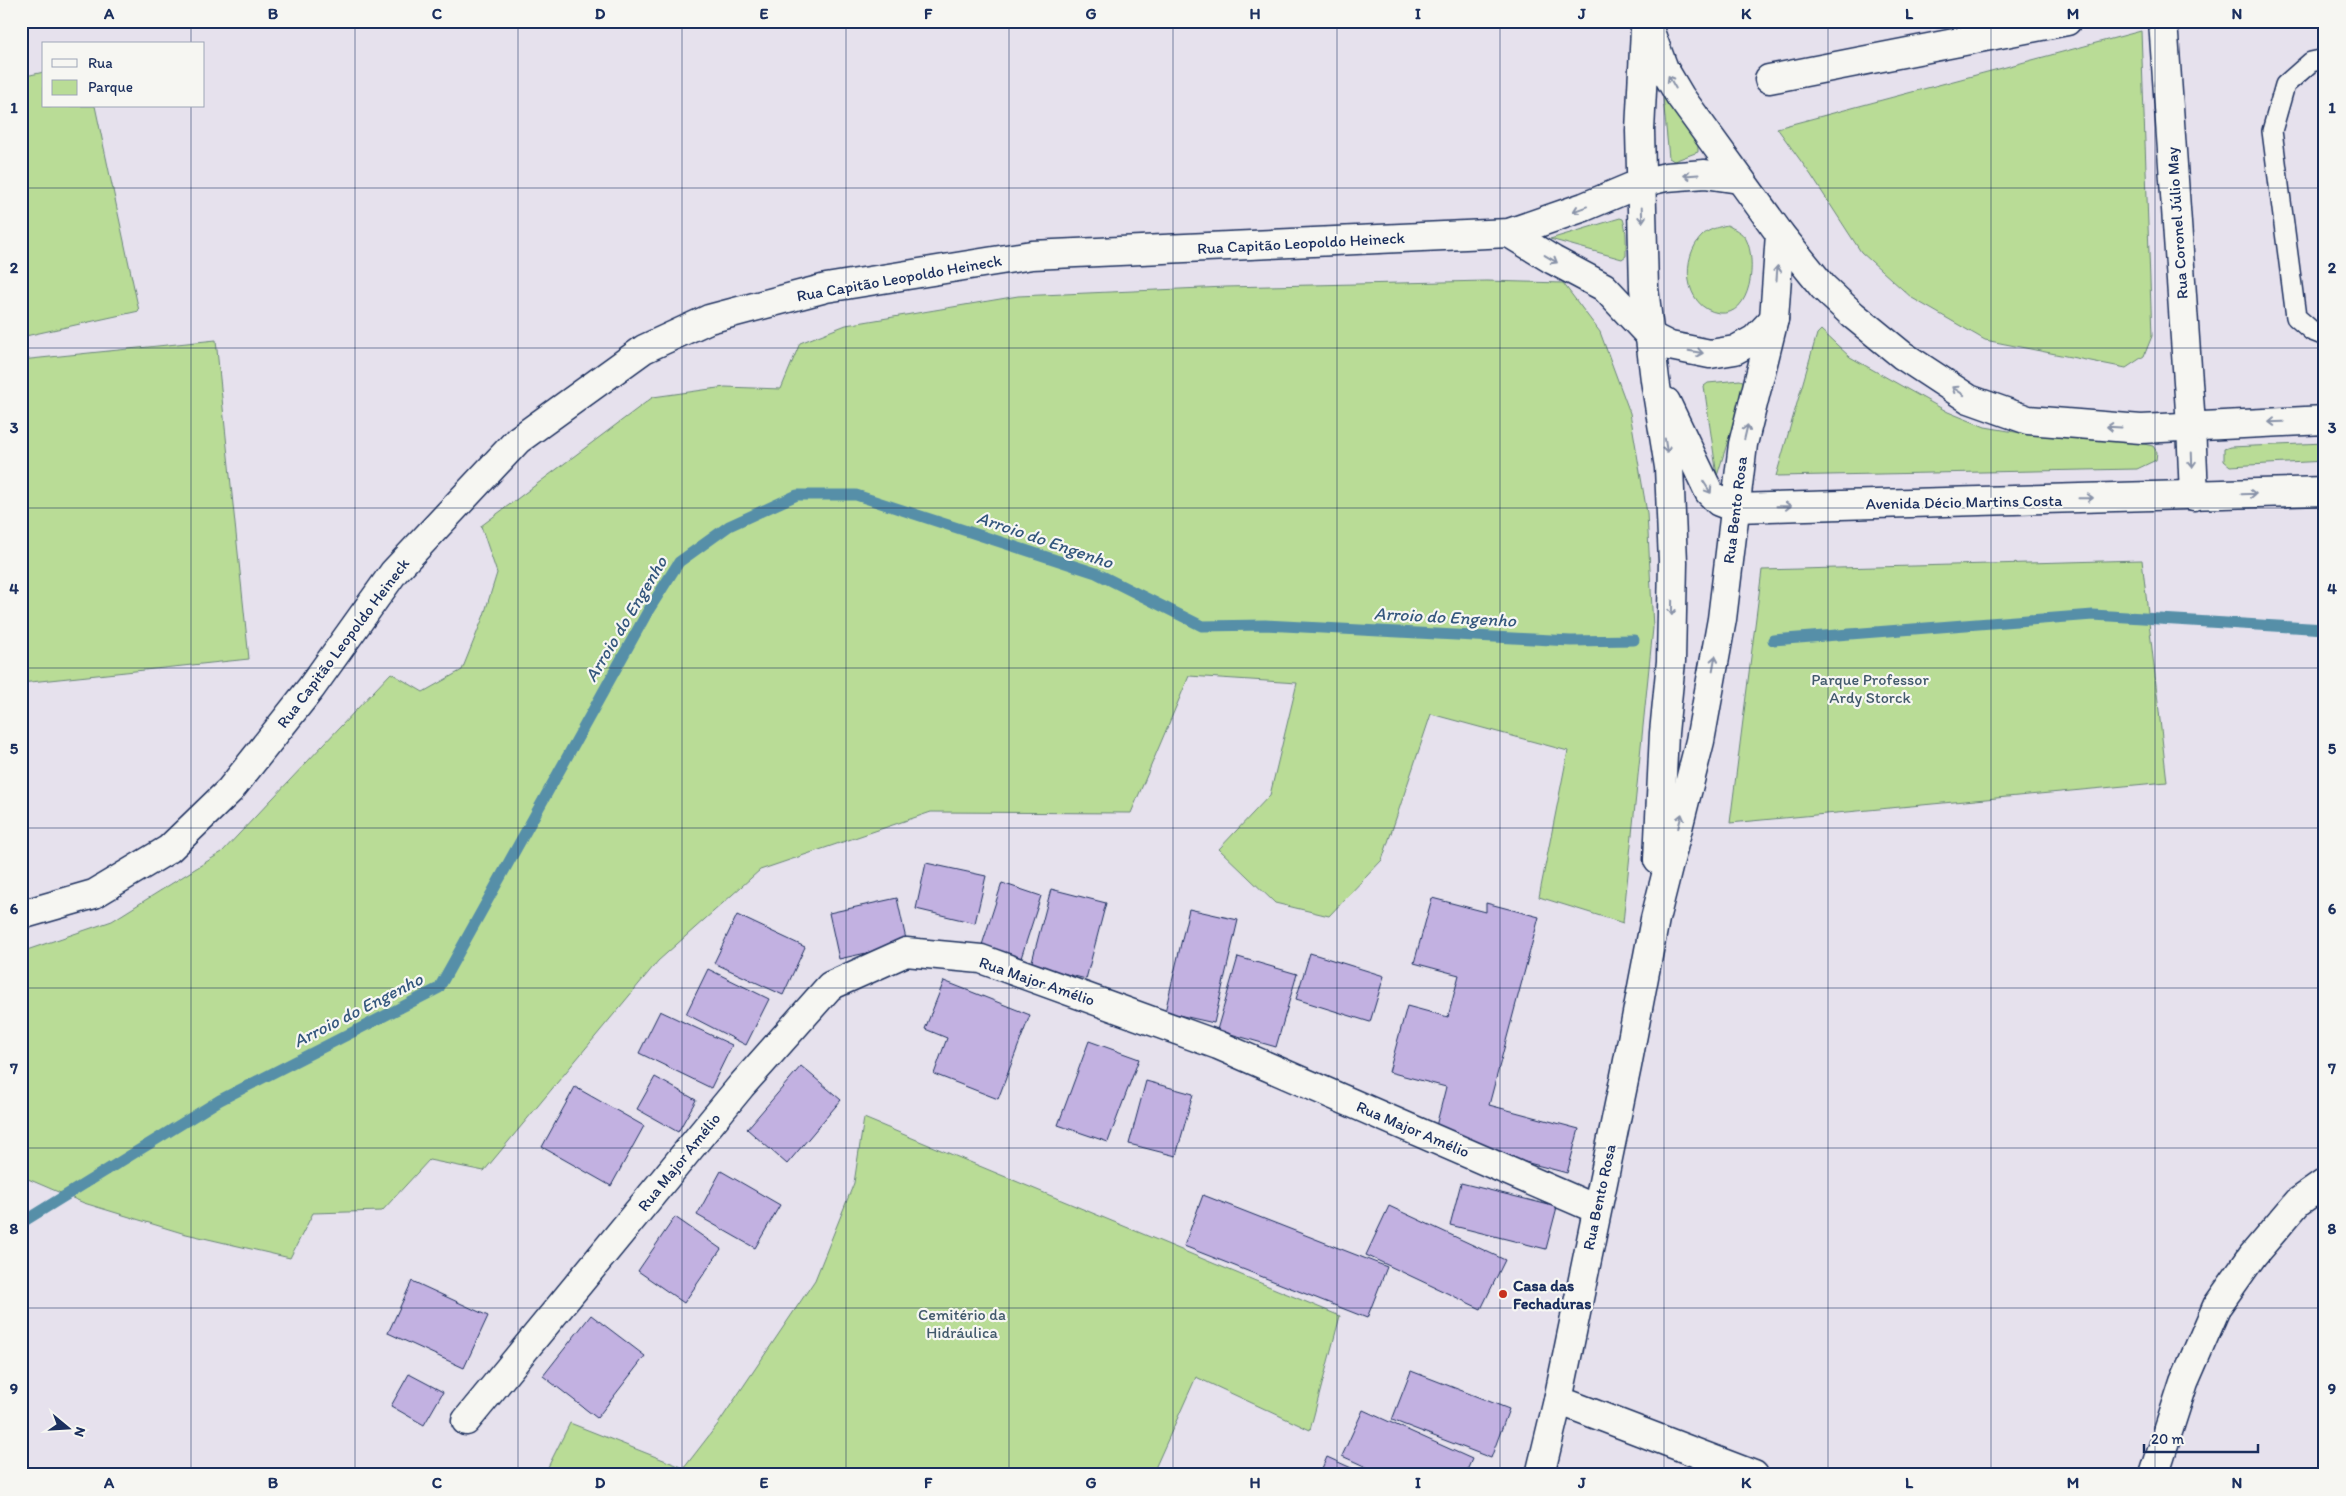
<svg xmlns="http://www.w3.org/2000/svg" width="2346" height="1496" font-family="Itim,sans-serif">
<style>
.green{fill:#b9dc96;stroke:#6a867a}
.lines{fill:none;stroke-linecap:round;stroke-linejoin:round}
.stream{stroke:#578fa8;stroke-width:11}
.building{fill:#c2b1e1;stroke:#1b2f5e}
.lane-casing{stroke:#1b2f5e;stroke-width:22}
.street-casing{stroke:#1b2f5e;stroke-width:31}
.secondary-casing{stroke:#1b2f5e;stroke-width:31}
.lane{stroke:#f6f6f2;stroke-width:19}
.street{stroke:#f6f6f2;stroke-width:28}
.secondary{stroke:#f6f6f2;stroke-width:28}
.oneway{stroke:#8892a8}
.grid{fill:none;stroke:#1b2f5e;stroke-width:1;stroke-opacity:0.55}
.poi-dot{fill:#c8321e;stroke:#f6f6f2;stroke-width:2}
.labels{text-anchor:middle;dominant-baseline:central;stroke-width:4.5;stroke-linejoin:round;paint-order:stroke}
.street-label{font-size:16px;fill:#1b2f5e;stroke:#f6f6f2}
.park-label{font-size:16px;fill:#425a6c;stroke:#f6f6f2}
.poi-label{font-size:16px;font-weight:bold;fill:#1b2f5e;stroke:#f6f6f2;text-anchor:start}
.water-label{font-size:18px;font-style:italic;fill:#34577d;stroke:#f6f6f2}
.neatline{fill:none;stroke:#1b2f5e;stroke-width:2}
.grid-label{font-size:16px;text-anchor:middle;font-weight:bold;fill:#1b2f5e}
</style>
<rect width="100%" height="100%" fill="#e6e1ed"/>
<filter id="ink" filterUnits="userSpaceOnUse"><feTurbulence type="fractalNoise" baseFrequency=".02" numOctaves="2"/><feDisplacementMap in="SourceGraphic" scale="10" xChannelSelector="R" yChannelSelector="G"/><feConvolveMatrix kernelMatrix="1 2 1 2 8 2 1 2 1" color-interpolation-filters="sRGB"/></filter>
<g filter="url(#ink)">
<g class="green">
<polygon points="2141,31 2152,336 2144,356 2126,368 1985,340 1912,298 1861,252 1811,175 1777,128"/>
<polygon points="44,72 44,106 95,106 139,311 21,337 21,77"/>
<polygon points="1662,87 1698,146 1698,152 1674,161 1669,158"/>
<path d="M1620,218L1623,219C1627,230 1626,244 1626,256L1622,259L1550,239Z"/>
<path d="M1727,225C1734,229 1742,232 1746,239C1757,260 1752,317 1719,313C1683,308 1680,256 1703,235C1709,229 1719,227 1727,225Z"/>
<polygon points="1486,281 1563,283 1600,332 1630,413 1647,513 1653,628 1623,923 1539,897 1568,751 1431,714 1382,860 1329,916 1275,903 1219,849 1270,795 1297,683 1189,676 1131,813 931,812 760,870 658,961 484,1171 429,1160 382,1211 313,1213 290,1258 182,1233 84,1203 21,1176 21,952 112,921 222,852 391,673 423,692 462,670 484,615 497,573 481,526 653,397 725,387 781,389 800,343 846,325 1018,296 1226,287"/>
<polygon points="1821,330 1850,357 1948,412 1985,427 2021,433 2139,443 2153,446 2157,452 2156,460 2137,469 1776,476 1817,334"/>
<polygon points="216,340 249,659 21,683 21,360"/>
<polygon points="1740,380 1745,382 1745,386 1717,476 1704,386 1708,383"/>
<polygon points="2325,443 2325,461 2230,466 2224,461 2224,449 2230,447"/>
<polygon points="2142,560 2167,782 1730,823 1762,570"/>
<polygon points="864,1118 1340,1316 1310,1430 1196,1377 1152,1475 544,1475 570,1423 684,1468 718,1424 815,1280 854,1183"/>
</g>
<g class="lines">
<g class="stream">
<polyline points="1773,640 2093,615 2325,629"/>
<polyline points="21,1223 220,1100 439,988 648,611 679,562 729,526 797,495 856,495 1096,573 1202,626 1265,625 1571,641 1634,640"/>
</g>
</g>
<g class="building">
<polygon points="926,863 986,876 975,923 916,909"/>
<polygon points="1002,883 1041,896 1021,958 982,945"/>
<polygon points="1051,889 1106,903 1086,979 1031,965"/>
<polygon points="897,898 907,944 839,959 829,913"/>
<polygon points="1432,898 1486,912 1486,903 1539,917 1489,1105 1579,1129 1567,1173 1433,1138 1446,1087 1389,1072 1407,1006 1448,1017 1459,975 1414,963"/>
<polygon points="1189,909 1238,920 1214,1023 1165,1012"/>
<polygon points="737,915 805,947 783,995 714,963"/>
<polygon points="1310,953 1384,976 1370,1022 1296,999"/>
<polygon points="1238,957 1297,974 1276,1047 1217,1030"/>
<polygon points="708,969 769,999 746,1045 686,1014"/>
<polygon points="944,981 1030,1015 998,1099 934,1074 947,1038 925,1029"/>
<polygon points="660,1011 732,1045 711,1088 639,1053"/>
<polygon points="1089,1041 1139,1059 1108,1142 1058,1125"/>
<polygon points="801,1066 841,1100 787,1164 747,1129"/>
<polygon points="655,1077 696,1100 678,1132 637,1109"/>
<polygon points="1146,1081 1193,1094 1176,1156 1129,1144"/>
<polygon points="575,1087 644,1126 611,1186 542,1147"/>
<polygon points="721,1171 780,1205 755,1248 697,1215"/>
<polygon points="1461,1183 1557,1207 1546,1249 1450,1225"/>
<polygon points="1203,1195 1387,1267 1367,1318 1184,1246"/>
<polygon points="1389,1206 1505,1260 1481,1309 1366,1255"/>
<polygon points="675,1217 721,1249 684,1303 638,1271"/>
<polygon points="412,1281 488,1316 464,1368 388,1333"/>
<polygon points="591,1315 645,1356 597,1418 543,1376"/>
<polygon points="1411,1371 1509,1409 1491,1458 1392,1420"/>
<polygon points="409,1374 443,1392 424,1425 391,1406"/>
<polygon points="1363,1410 1472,1459 1465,1475 1384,1475 1342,1456"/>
<polygon points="1327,1457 1367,1475 1319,1475"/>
</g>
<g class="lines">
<defs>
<polyline id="lane" points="2325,59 2311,62 2285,85 2272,131 2296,317 2312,331 2325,336"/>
<g id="street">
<polyline points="2163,21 2191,425 2194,496"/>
<polyline points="1769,79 2067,21"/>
<polyline points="466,1421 741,1086 830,986 906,952 981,959 1218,1045 1596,1209"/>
<polyline points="2154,1475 2184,1382 2217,1306 2253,1255 2298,1202 2325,1183"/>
</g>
<g id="secondary">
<polyline points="1645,29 1640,131 1644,288 1655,380 1669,467 1673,562 1671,661 1664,733 1658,860"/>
<polyline points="1509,233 1553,260 1604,287 1650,336 1670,346 1710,354 1735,350 1755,339 1774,319"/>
<polyline points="1780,234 1823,287 1853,315 1902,355 1969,399 2028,420 2141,429 2325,420"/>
<polyline points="1666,402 1709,492 1719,502 1735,508 2325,491"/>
<polyline points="21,915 94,894 169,849 230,790 311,688 394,572 518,440 644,349 709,319 826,288 1032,255 1509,233 1584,207 1641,183 1666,177 1705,174 1739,179"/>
<polyline points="1558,1400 1754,1475"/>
<polyline points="1540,1475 1558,1400 1627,1066 1655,919 1700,741 1722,619 1743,444 1774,319 1780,234 1680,96 1664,69 1646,21"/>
</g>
</defs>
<use href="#lane" class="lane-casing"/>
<use href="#street" class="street-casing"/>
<use href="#secondary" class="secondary-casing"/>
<use href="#lane" class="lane"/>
<use href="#street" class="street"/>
<use href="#secondary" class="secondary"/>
</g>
<defs><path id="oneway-shaft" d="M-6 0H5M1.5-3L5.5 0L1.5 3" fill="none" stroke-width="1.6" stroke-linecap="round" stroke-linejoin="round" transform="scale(1.25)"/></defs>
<g class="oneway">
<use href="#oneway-shaft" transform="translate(1672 82) rotate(-120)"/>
<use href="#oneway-shaft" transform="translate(1691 175) rotate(176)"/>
<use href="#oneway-shaft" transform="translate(1580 209) rotate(160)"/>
<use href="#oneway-shaft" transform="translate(1642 215) rotate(88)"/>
<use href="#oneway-shaft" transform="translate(1551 259) rotate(31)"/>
<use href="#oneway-shaft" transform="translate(1777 273) rotate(-86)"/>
<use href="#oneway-shaft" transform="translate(1696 352) rotate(9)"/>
<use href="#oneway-shaft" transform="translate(1958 391) rotate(-146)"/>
<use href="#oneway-shaft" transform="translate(2276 422) rotate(178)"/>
<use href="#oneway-shaft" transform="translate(2114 427) rotate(-177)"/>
<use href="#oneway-shaft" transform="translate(1746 432) rotate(-77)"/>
<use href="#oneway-shaft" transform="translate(1666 446) rotate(81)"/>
<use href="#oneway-shaft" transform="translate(2192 460) rotate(88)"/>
<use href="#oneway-shaft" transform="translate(1707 487) rotate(57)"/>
<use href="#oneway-shaft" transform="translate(2249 494) rotate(-2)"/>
<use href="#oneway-shaft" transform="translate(2086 498) rotate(-1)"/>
<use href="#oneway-shaft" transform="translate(1784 506) rotate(-1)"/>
<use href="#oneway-shaft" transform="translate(1672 608) rotate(91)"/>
<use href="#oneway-shaft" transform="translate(1714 663) rotate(-80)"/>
<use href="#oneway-shaft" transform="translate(1680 821) rotate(-76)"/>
</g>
</g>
<path class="grid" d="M191,21V44M355,21V1475M518,21V1475M682,21V1475M846,21V1475M1009,21V1475M1173,21V1475M1337,21V1475M1500,21V1475M1664,21V1475M1828,21V1475M1991,21V1475M2155,21V1475M191,106V1475M21,188H2325M21,348H2325M21,508H2325M21,668H2325M21,828H2325M21,988H2325M21,1148H2325M21,1308H2325"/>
<circle class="poi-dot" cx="1503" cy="1294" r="5"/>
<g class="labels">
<g class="street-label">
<text transform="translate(2177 223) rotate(-94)">Rua Coronel Júlio May</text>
<text transform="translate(1301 243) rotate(-3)">Rua Capitão Leopoldo Heineck</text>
<text transform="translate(899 278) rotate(-10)">Rua Capitão Leopoldo Heineck</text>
<text transform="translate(1964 502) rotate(-1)">Avenida Décio Martins Costa</text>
<text transform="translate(1735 510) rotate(-83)">Rua Bento Rosa</text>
<text transform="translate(343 643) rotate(-53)">Rua Capitão Leopoldo Heineck</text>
<text transform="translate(1037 981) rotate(19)">Rua Major Amélio</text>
<text transform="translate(1413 1129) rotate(23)">Rua Major Amélio</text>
<text transform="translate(679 1162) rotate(-51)">Rua Major Amélio</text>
<text transform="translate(1599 1197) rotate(-78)">Rua Bento Rosa</text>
</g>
<g class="park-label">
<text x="1870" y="679">Parque Professor<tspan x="1870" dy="18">Ardy Storck</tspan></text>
<text x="962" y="1314">Cemitério da<tspan x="962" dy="18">Hidráulica</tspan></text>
</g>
<g class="poi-label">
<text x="1513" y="1285">Casa das<tspan x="1513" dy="18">Fechaduras</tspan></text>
</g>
<g class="water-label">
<text transform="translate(1045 540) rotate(19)">Arroio do Engenho</text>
<text transform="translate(1445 617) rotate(3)">Arroio do Engenho</text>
<text transform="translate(626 619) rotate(-59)">Arroio do Engenho</text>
<text transform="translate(358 1010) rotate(-27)">Arroio do Engenho</text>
</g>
</g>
<rect width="2346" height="1496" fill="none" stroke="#f6f6f2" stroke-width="55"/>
<rect x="42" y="42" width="162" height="65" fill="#f6f6f2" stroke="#9ea6b7"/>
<rect x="52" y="59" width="25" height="8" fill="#f6f6f2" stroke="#9ea6b7"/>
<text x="88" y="68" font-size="15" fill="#1b2f5e">Rua</text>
<rect x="52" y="80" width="25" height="15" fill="#b9dc96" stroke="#9ea6b7"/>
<text x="88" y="92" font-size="15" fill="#1b2f5e">Parque</text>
<g transform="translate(68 1428) rotate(108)" stroke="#f6f6f2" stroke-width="4" paint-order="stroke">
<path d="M0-4L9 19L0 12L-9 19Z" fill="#1b2f5e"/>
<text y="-8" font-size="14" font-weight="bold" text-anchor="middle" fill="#1b2f5e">N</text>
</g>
<path d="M2144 1444v8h114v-8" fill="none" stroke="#1b2f5e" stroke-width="2.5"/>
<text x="2151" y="1444" font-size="15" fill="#1b2f5e" stroke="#f6f6f2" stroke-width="4" paint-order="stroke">20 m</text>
<rect x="28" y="28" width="2290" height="1440" class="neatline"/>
<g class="grid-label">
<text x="109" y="19">A</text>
<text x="273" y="19">B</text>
<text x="437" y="19">C</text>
<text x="600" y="19">D</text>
<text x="764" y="19">E</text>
<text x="928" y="19">F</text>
<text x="1091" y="19">G</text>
<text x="1255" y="19">H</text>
<text x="1418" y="19">I</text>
<text x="1582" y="19">J</text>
<text x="1746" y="19">K</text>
<text x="1909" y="19">L</text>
<text x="2073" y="19">M</text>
<text x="2237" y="19">N</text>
<text x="14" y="113">1</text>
<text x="2332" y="113">1</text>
<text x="14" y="273">2</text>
<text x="2332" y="273">2</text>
<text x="14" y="433">3</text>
<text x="2332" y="433">3</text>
<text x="14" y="594">4</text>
<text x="2332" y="594">4</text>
<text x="14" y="754">5</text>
<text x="2332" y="754">5</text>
<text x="14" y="914">6</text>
<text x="2332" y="914">6</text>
<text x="14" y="1074">7</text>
<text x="2332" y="1074">7</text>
<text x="14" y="1234">8</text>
<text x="2332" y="1234">8</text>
<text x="14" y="1394">9</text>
<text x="2332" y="1394">9</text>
<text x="109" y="1488">A</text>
<text x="273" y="1488">B</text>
<text x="437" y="1488">C</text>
<text x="600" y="1488">D</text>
<text x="764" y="1488">E</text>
<text x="928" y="1488">F</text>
<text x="1091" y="1488">G</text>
<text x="1255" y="1488">H</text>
<text x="1418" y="1488">I</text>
<text x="1582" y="1488">J</text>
<text x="1746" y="1488">K</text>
<text x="1909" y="1488">L</text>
<text x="2073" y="1488">M</text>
<text x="2237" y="1488">N</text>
</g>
</svg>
